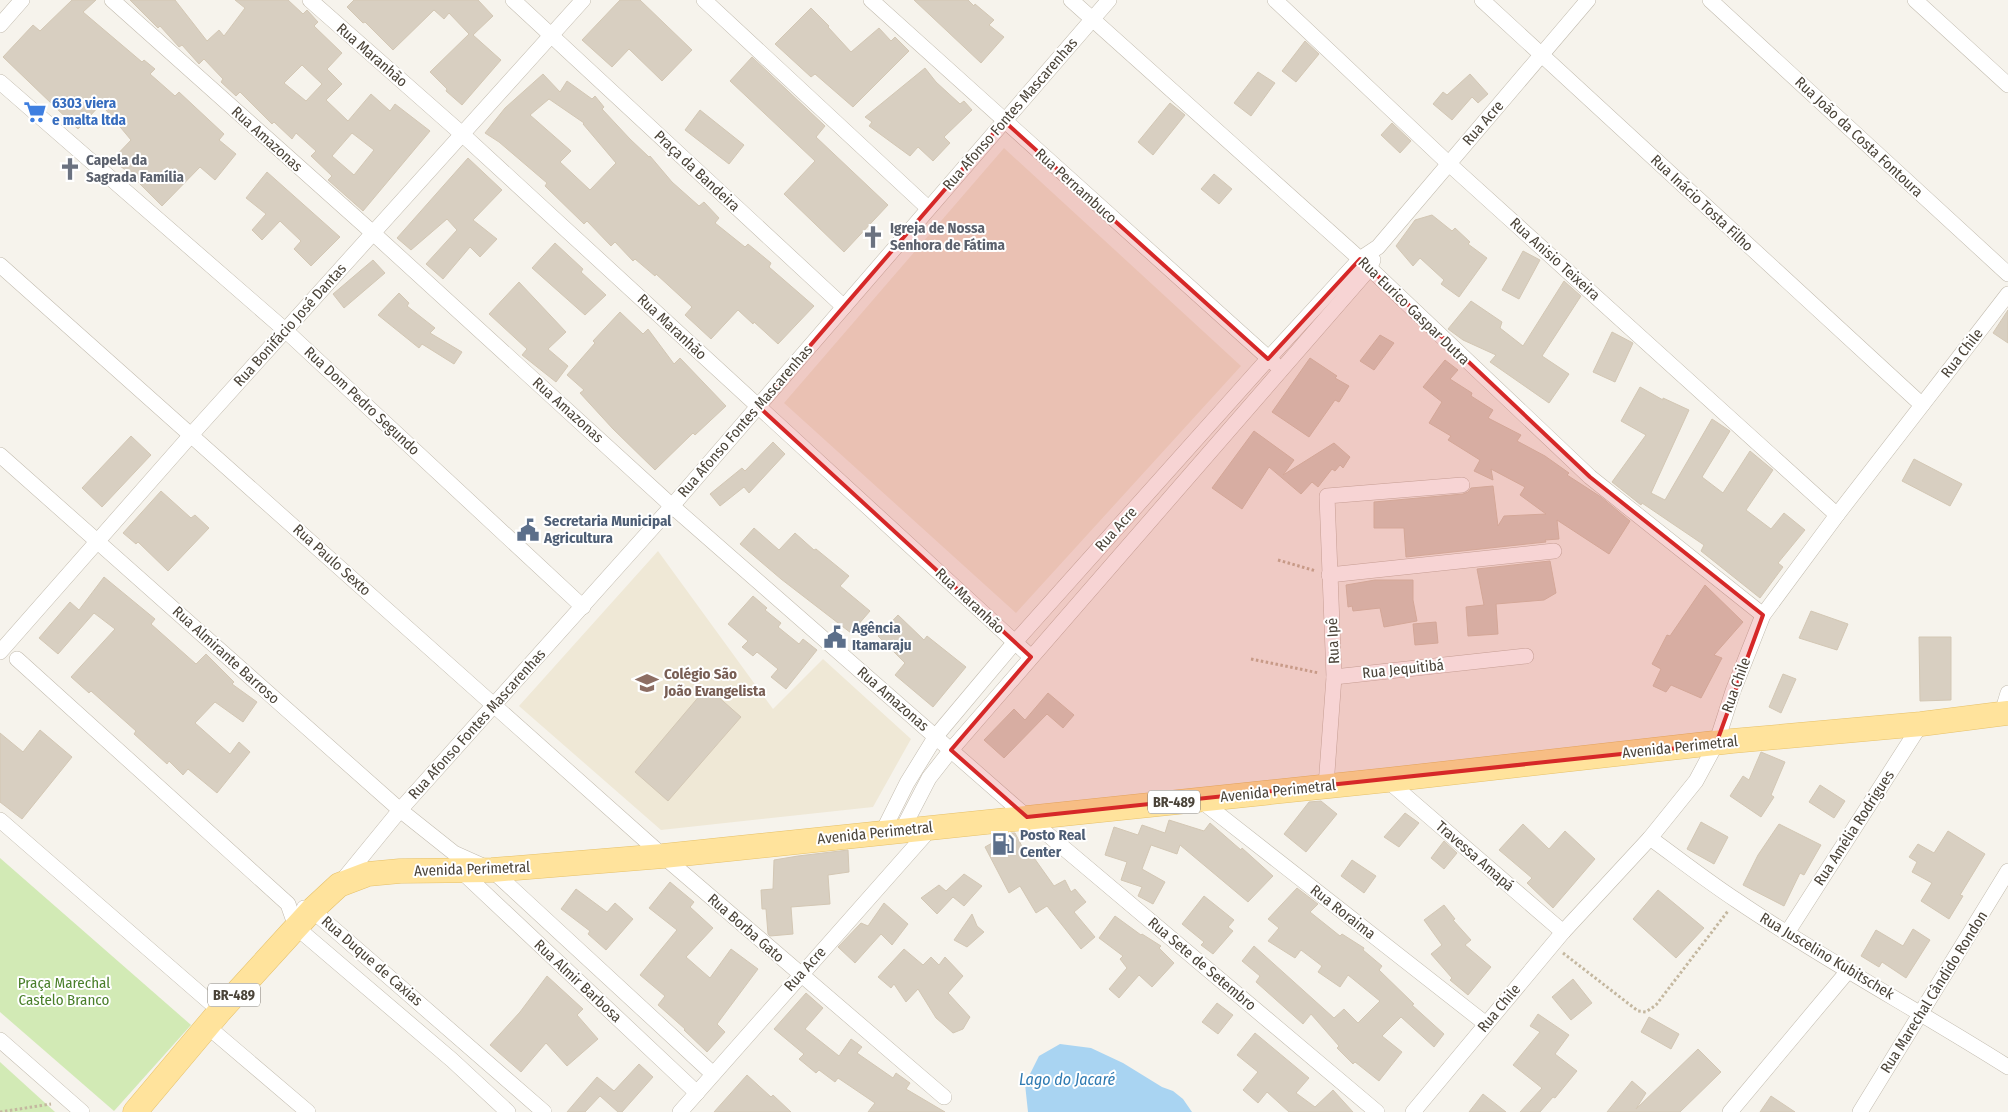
<svg xmlns="http://www.w3.org/2000/svg" width="2008" height="1112" font-family="'Fira Sans Condensed',sans-serif">
<style>
.education{fill:#efe8d6}
.green{fill:#d2eab5}
.water{fill:#a9d4f2}
.building{fill:#d8cfc1;stroke:#d3c7b4;fill-rule:evenodd}
.lines{fill:none;stroke-linecap:round;stroke-linejoin:round}
.street-casing{stroke:#c2bbae;stroke-width:16}
.primary-casing{stroke:#e6c16a;stroke-width:25}
.path{stroke:#c4b79f;stroke-width:3;stroke-dasharray:2.5 2.5;stroke-linecap:butt}
.street{stroke:#fff;stroke-width:15}
.primary{stroke:#ffe39c;stroke-width:24}
.marked{fill:#d62828;fill-opacity:0.2;stroke:#d62828;stroke-width:4;stroke-linejoin:round}
.labels{text-anchor:middle;dominant-baseline:central;stroke-width:4;stroke-linejoin:round;paint-order:stroke}
.shield{fill:#fff;stroke:#817c74;stroke-width:1}
.shield-label{font-size:14px;font-weight:bold;fill:#4b4439}
.street-label{font-size:15px;fill:#4b4439;stroke:#fff}
.shop-label{font-size:15px;font-weight:bold;fill:#366cbe;stroke:#fff;text-anchor:start}
.worship-label{font-size:15px;font-weight:bold;fill:#5b616d;stroke:#fff;text-anchor:start}
.service-label{font-size:15px;font-weight:bold;fill:#4e5e75;stroke:#fff;text-anchor:start}
.education-label{font-size:15px;font-weight:bold;fill:#785e54;stroke:#fff;text-anchor:start}
.park-label{font-size:15px;fill:#4a7f2a;stroke:#fff}
.water-label{font-size:16px;font-style:italic;fill:#2e7ab2;stroke:#fff}
</style>
<rect width="100%" height="100%" fill="#f6f3ec"/>
<g class="education">
<polygon points="1004,148 1241,366 1016,613 784,403"/>
<polygon points="658,551 773,709 823,659 911,739 873,807 661,830 519,706"/>
</g>
<g class="green">
<polygon points="0,858 191,1025 114,1111 0,1012"/>
<polygon points="0,1062 55,1112 0,1112"/>
</g>
<polygon class="water" points="1060,1044 1091,1048 1123,1063 1162,1087 1173,1091 1183,1099 1192,1112 1028,1112 1025,1084 1039,1056"/>
<g class="building">
<polygon points="72,0 96,0 83,12 142,62 144,60 155,69 150,74 175,96 179,92 224,134 219,140 236,154 215,180 200,167 162,206 128,172 112,160 131,140 101,104 78,129 3,57 33,25 40,31"/>
<path d="M130,0H175L207,41L219,30L224,36L245,8L235,0H288L303,14L307,10L318,22L314,26L342,53L327,69L342,84L326,100L348,121L371,94L390,111L395,104L430,131L363,211L328,180L332,176L311,156L316,151L296,133L292,139L274,122L272,124L240,92L236,96L221,82L223,79L204,59L199,64L182,45L179,47L160,26L158,28ZM302,65L322,84L306,101L284,83ZM352,133L374,150L354,175L332,156Z"/>
<polygon points="354,0 478,0 493,16 473,35 501,60 462,105 446,91 447,89 430,72 469,34 449,13 444,19 434,10 393,50 365,22 363,23 347,7"/>
<polygon points="620,0 640,0 692,50 662,81 629,49 612,67 582,40"/>
<polygon points="914,0 968,0 974,6 975,4 994,20 989,25 1004,37 981,63"/>
<polygon points="811,8 829,26 828,27 851,52 879,28 891,41 895,37 909,51 853,107 815,74 811,77 775,44"/>
<polygon points="1305,41 1319,54 1296,82 1282,71"/>
<polygon points="752,57 825,126 816,137 888,205 844,252 784,194 815,161 730,81"/>
<polygon points="925,68 936,82 960,104 964,101 972,110 944,137 950,143 933,161 918,147 910,156 869,126 872,122 865,117"/>
<polygon points="1258,72 1275,83 1251,116 1234,103"/>
<path d="M543,74L560,92L567,81L592,99L595,96L604,107L602,109L630,139L649,157L650,156L672,182L699,206L704,202L719,218L715,223L745,247L748,244L771,263L769,267L814,306L778,344L754,322L753,324L738,310L711,339L685,315L692,307L656,274L655,276L635,259L633,261L615,242L611,246L587,221L584,224L545,186L547,183L499,142L485,133L505,108ZM549,99L584,123L583,124L616,163L590,190L560,162L571,151L530,115Z"/>
<polygon points="1470,74 1488,94 1478,103 1472,97 1452,120 1433,104 1443,92 1447,95"/>
<polygon points="1170,103 1185,115 1153,155 1138,142"/>
<polygon points="700,110 744,145 729,164 685,130"/>
<polygon points="1392,123 1411,141 1400,153 1381,135"/>
<polygon points="468,158 502,190 473,220 497,239 480,257 470,247 443,279 426,264 457,230 447,219 411,250 397,238"/>
<polygon points="267,172 340,237 311,266 294,249 301,241 280,221 262,240 252,230 266,214 246,198"/>
<polygon points="1214,174 1232,189 1219,204 1201,189"/>
<polygon points="1432,215 1452,231 1455,228 1470,242 1468,244 1487,258 1459,297 1441,284 1444,280 1420,258 1413,266 1396,246 1415,220"/>
<polygon points="555,243 583,269 581,272 606,295 585,315 532,268"/>
<polygon points="1523,251 1540,260 1519,299 1502,290"/>
<polygon points="373,260 385,273 344,308 333,294"/>
<polygon points="1564,281 1581,296 1542,356 1569,374 1549,403 1490,362 1496,355 1463,340 1448,329 1471,301 1502,322 1500,328 1523,346"/>
<polygon points="519,282 566,332 548,349 568,366 556,382 522,355 527,349 489,314"/>
<polygon points="399,293 409,303 407,306 435,328 430,333 462,352 454,364 422,344 419,348 378,315"/>
<polygon points="2008,310 2008,343 1993,333"/>
<polygon points="620,312 643,334 648,329 674,364 680,358 726,406 695,435 693,433 655,470 613,429 580,393 584,390 567,375 595,343 593,341"/>
<polygon points="1612,332 1633,343 1615,382 1593,372"/>
<polygon points="1380,335 1394,343 1374,370 1360,361"/>
<polygon points="1310,358 1337,376 1335,378 1349,386 1339,402 1335,400 1309,437 1272,412"/>
<polygon points="1445,360 1458,370 1450,379 1472,393 1471,396 1493,410 1488,418 1521,435 1517,441 1545,456 1569,473 1567,475 1601,497 1630,521 1609,554 1557,520 1559,539 1545,540 1546,542 1406,557 1404,528 1374,528 1374,502 1463,494 1468,492 1471,488 1493,486 1498,526 1504,516 1546,514 1520,495 1525,487 1491,469 1493,480 1474,471 1480,460 1448,440 1451,436 1429,423 1442,402 1423,387"/>
<polygon points="1640,387 1663,400 1663,398 1689,410 1651,493 1665,500 1712,419 1730,431 1702,477 1723,493 1750,451 1773,470 1746,510 1771,529 1784,513 1805,530 1778,563 1783,567 1760,598 1701,551 1704,545 1642,503 1641,505 1612,482 1646,435 1621,421"/>
<polygon points="1254,431 1294,460 1283,475 1334,443 1350,457 1343,468 1340,465 1335,471 1332,469 1318,487 1312,482 1301,494 1269,467 1242,509 1212,488"/>
<polygon points="131,436 151,455 102,507 82,488"/>
<polygon points="773,442 785,454 749,493 744,487 720,506 710,494 742,468 745,471"/>
<polygon points="1914,459 1962,484 1950,506 1902,481"/>
<polygon points="161,491 191,518 195,515 209,528 168,571 138,542 136,544 123,533"/>
<polygon points="754,528 779,550 795,533 814,550 816,549 849,576 840,586 870,611 851,633 781,579 740,544"/>
<polygon points="1550,561 1556,593 1544,600 1496,604 1498,634 1468,636 1466,607 1484,605 1477,569"/>
<polygon points="104,577 155,619 151,624 196,664 206,654 234,682 232,684 257,702 243,722 215,702 195,723 230,754 239,742 250,752 217,793 188,769 183,775 169,761 167,764 134,734 136,731 91,691 89,693 71,677 115,629 94,613 58,654 39,638 70,602 79,610"/>
<polygon points="1375,580 1413,580 1413,600 1417,621 1384,627 1380,608 1353,611 1352,606 1348,607 1346,585"/>
<polygon points="1705,585 1743,622 1714,655 1722,658 1701,698 1671,685 1666,692 1653,686 1661,669 1652,664 1667,635 1670,636"/>
<polygon points="753,596 767,608 765,610 781,623 778,627 799,644 803,639 817,650 786,689 771,677 778,669 757,652 753,656 742,647 748,641 728,624"/>
<polygon points="1811,611 1848,624 1837,650 1799,638"/>
<polygon points="898,615 924,640 927,636 966,667 933,707 895,675 905,663 878,636"/>
<polygon points="1436,622 1438,643 1415,645 1413,624"/>
<polygon points="1919,637 1951,637 1951,700 1920,701"/>
<polygon points="1783,674 1796,679 1781,713 1769,707"/>
<polygon points="707,687 741,717 668,801 635,772"/>
<polygon points="1048,693 1074,715 1063,728 1047,714 1004,758 984,740 1014,709 1025,720"/>
<polygon points="40,730 72,757 22,819 0,802 0,733 23,752"/>
<polygon points="1761,752 1785,762 1771,795 1774,797 1761,817 1730,796 1743,776 1749,780"/>
<polygon points="1820,785 1845,801 1834,818 1809,802"/>
<polygon points="1321,801 1337,814 1306,852 1284,834 1309,802"/>
<polygon points="1405,813 1419,823 1399,847 1384,837"/>
<polygon points="1169,820 1204,831 1210,823 1241,850 1242,848 1273,876 1248,902 1180,845 1177,854 1151,845 1142,869 1165,882 1153,904 1138,896 1142,887 1121,880 1127,862 1105,855 1114,827 1138,835 1142,825 1165,833"/>
<polygon points="1701,822 1728,837 1714,864 1687,849"/>
<polygon points="1523,824 1549,849 1565,831 1595,859 1553,908 1527,883 1532,878 1499,850"/>
<polygon points="1779,824 1821,845 1804,875 1800,873 1784,906 1743,885 1758,855"/>
<polygon points="1948,831 1985,854 1960,895 1963,896 1949,919 1921,901 1932,883 1912,872 1917,862 1909,857 1918,844 1934,853"/>
<polygon points="1010,833 1015,833 1028,858 1032,855 1054,886 1065,880 1071,892 1075,889 1086,902 1074,912 1095,937 1081,949 1047,906 1036,913 1020,886 1009,893 985,847"/>
<polygon points="1444,841 1457,853 1444,869 1431,858"/>
<polygon points="848,850 849,872 828,875 830,904 791,907 793,934 770,936 768,934 766,909 762,909 761,890 773,889 774,860 798,856"/>
<polygon points="1352,860 1376,876 1364,893 1341,876"/>
<polygon points="964,874 982,886 964,906 953,897 937,914 921,898 939,885 946,891"/>
<polygon points="670,882 694,902 690,907 713,928 686,957 710,978 731,949 758,969 717,1024 725,1032 707,1052 684,1030 685,1029 658,1005 665,996 640,975 677,930 649,908"/>
<polygon points="1297,888 1318,904 1310,912 1340,936 1342,934 1364,948 1363,950 1382,966 1379,970 1414,1004 1412,1005 1444,1034 1434,1047 1401,1017 1382,1036 1402,1052 1379,1081 1355,1062 1353,1064 1337,1048 1339,1046 1311,1014 1303,1024 1256,982 1260,976 1242,961 1254,946 1334,1018 1344,1009 1358,1023 1380,1001 1348,975 1340,987 1318,972 1322,966 1301,950 1295,958 1268,941 1279,928 1268,919"/>
<polygon points="576,889 607,912 615,903 633,919 606,950 588,934 590,931 561,909"/>
<polygon points="1658,890 1704,928 1676,958 1633,919"/>
<polygon points="1204,896 1234,920 1228,927 1233,931 1213,954 1201,945 1204,942 1182,924"/>
<polygon points="884,903 908,924 892,945 881,934 855,963 838,947 861,923 868,926"/>
<polygon points="1444,905 1455,919 1453,920 1471,940 1465,945 1491,967 1468,995 1450,980 1452,978 1431,954 1442,945 1424,920"/>
<polygon points="972,914 977,926 984,932 967,947 954,940"/>
<polygon points="1115,916 1141,935 1142,934 1161,946 1159,948 1174,963 1152,987 1139,975 1119,998 1109,989 1127,968 1120,959 1123,956 1099,938"/>
<polygon points="1913,929 1930,940 1906,978 1882,962 1879,967 1861,956 1876,930 1903,946"/>
<polygon points="904,949 923,965 931,957 939,965 945,957 963,976 948,993 970,1017 963,1029 953,1033 936,1018 918,989 906,1002 894,984 891,988 878,977"/>
<polygon points="547,976 583,1009 577,1015 598,1039 567,1066 546,1043 521,1072 490,1045 520,1012"/>
<polygon points="1573,979 1592,1003 1571,1020 1552,997"/>
<polygon points="806,993 823,1008 805,1029 839,1056 851,1039 862,1047 857,1053 893,1078 896,1073 910,1083 906,1089 945,1112 868,1112 875,1103 838,1078 835,1082 819,1070 816,1073 799,1059 804,1054 774,1029"/>
<polygon points="1217,1003 1233,1015 1218,1034 1202,1022"/>
<polygon points="1538,1014 1569,1035 1555,1054 1577,1071 1555,1098 1553,1097 1540,1112 1520,1112 1542,1088 1513,1065 1540,1032 1530,1026"/>
<polygon points="1649,1017 1679,1034 1671,1049 1641,1032"/>
<polygon points="1255,1033 1309,1078 1296,1093 1315,1107 1333,1090 1353,1112 1289,1112 1267,1092 1258,1103 1243,1090 1258,1072 1237,1055"/>
<polygon points="1698,1049 1721,1072 1680,1112 1607,1112 1632,1081 1646,1093 1636,1109"/>
<polygon points="639,1064 653,1077 622,1112 618,1112 600,1096 585,1112 567,1112 597,1077 614,1091"/>
<polygon points="747,1075 771,1097 773,1095 791,1112 714,1112"/>
<polygon points="1483,1094 1506,1112 1469,1112"/>
<polygon points="1771,1096 1795,1112 1760,1112"/>
</g>
<g class="lines">
<defs>
<g id="street">
<polyline points="112,0 373,233 672,506 1027,817 1377,1112"/>
<polyline points="310,0 462,134 1031,657"/>
<polyline points="513,0 844,307"/>
<polyline points="704,0 928,208"/>
<polyline points="871,0 1275,364"/>
<polyline points="1071,0 1360,259 1590,477 1763,615"/>
<polyline points="1275,0 1448,163 1837,515"/>
<polyline points="1482,0 1922,405"/>
<polyline points="1710,0 2008,274"/>
<polyline points="1915,0 2008,85"/>
<polyline points="0,25 22,0"/>
<polyline points="0,82 285,330 583,607"/>
<polyline points="0,265 663,856 944,1097"/>
<polyline points="0,455 400,810 454,853 492,870 713,1074"/>
<polyline points="1329,575 1554,551"/>
<polyline points="0,652 191,435 583,0"/>
<polyline points="17,659 288,904 296,927 452,1060 508,1112"/>
<polyline points="1334,677 1526,656"/>
<polyline points="2002,713 2008,693"/>
<polyline points="1387,780 1563,932"/>
<polyline points="1326,786 1334,677 1327,496 1462,485"/>
<polyline points="1199,799 1486,1024"/>
<polyline points="0,820 220,1011"/>
<polyline points="902,830 929,778 951,750 1369,269 1373,260"/>
<polyline points="882,833 907,783 936,736 1015,642 1268,359 1360,259 1378,247 1588,0"/>
<path d="M1650,838C1679,859 1707,881 1736,900C1824,960 1918,1010 2008,1067"/>
<polyline points="458,868 697,1093"/>
<polyline points="342,881 400,810 672,506 1109,0"/>
<polyline points="304,908 312,910 544,1112"/>
<polyline points="1787,933 1921,724"/>
<polyline points="207,1026 308,1112"/>
<polyline points="0,1040 82,1112"/>
<polyline points="680,1112 932,827"/>
<polyline points="1413,1112 1563,932 1650,838 1696,781 1716,744 1733,691 1763,615 1837,515 2008,294"/>
<polyline points="1730,1112 1848,971"/>
<polyline points="1860,1112 2008,871"/>
</g>
<polyline id="primary" points="135,1112 220,1011 312,910 339,885 368,874 400,871 492,870 663,856 1387,780 1732,741 1921,724 2008,713"/>
</defs>
<use href="#street" class="street-casing"/>
<use href="#primary" class="primary-casing"/>
<g class="path">
<polyline points="1278,560 1316,571"/>
<polyline points="1251,659 1319,673"/>
<polyline points="1563,953 1638,1011 1646,1012 1656,1005 1728,911"/>
<polyline points="0,1112 51,1104"/>
</g>
<use href="#street" class="street"/>
<use href="#primary" class="primary"/>
</g>
<path class="marked" d="M1004,121L1268,359L1360,259L1590,477L1763,615L1716,744L1027,817L951,750L1031,657L758,406Z"/>
<defs>
<symbol id="supermarket-bare" viewBox="-9 -9 18 18"><path d="M-6-5.5h2.5l.6 2H6L4.5 2H-2.5L-4.4-4H-6ZM-1.5 3.2a1.3 1.3 0 1 0 .1 0ZM3 3.2a1.3 1.3 0 1 0 .1 0Z" fill="#3f7fe0" stroke="#fff" stroke-width="2.5" paint-order="stroke"/></symbol>
<symbol id="church-bare" viewBox="-9 -9 18 18"><path d="M-1.2-6h2.4v3.5h3.3v2.4h-3.3V6h-2.4V-.1h-3.3v-2.4h3.3Z" fill="#6b7280" stroke="#fff" stroke-width="2.5" paint-order="stroke"/></symbol>
<symbol id="civic-bare" viewBox="-9 -9 18 18"><path d="M-.6-6.5H3V-4.5H.6V-3L4-1V1h2V6H-6V1h2V-1L-.6-3ZM-1.2 2.5V6h2.4V2.5Z" fill="#5c6f8a" stroke="#fff" stroke-width="2.5" paint-order="stroke"/></symbol>
<symbol id="school-bare" viewBox="-9 -9 18 18"><path d="M0-5L7-2L0 1L-7-2ZM-4 1L0 2.5L4 1V4Q0 6-4 4Z" fill="#8d6e63" stroke="#fff" stroke-width="2.5" paint-order="stroke"/></symbol>
<symbol id="fuel-bare" viewBox="-9 -9 18 18"><path d="M-5.5-6h7V0h2V4h1.3V-2.5L3-4.5l.8-.8L6-3V5H2.5V1h-1V6h-7ZM-4.2-4.7v3.2H.2V-4.7Z" fill="#5c6f8a" stroke="#fff" stroke-width="2.5" paint-order="stroke"/></symbol>
</defs>
<g fill-rule="evenodd">
<use href="#supermarket-bare" x="19" y="96" width="32" height="32"/>
<use href="#church-bare" x="54" y="153" width="32" height="32"/>
<use href="#church-bare" x="857" y="221" width="32" height="32"/>
<use href="#civic-bare" x="512" y="514" width="32" height="32"/>
<use href="#civic-bare" x="819" y="621" width="32" height="32"/>
<use href="#school-bare" x="631" y="667" width="32" height="32"/>
<use href="#fuel-bare" x="987" y="828" width="32" height="32"/>
</g>
<g class="labels">
<g class="shield">
<rect x="1148" y="790.5" width="52" height="23" rx="4"/>
<rect x="208" y="983.5" width="52" height="23" rx="4"/>
</g>
<g class="shield-label">
<text x="1174" y="802">BR-489</text>
<text x="234" y="995">BR-489</text>
</g>
<g class="street-label">
<text transform="translate(372 55) rotate(41)">Rua Maranhão</text>
<text transform="translate(1010 114) rotate(-49)">Rua Afonso Fontes Mascarenhas</text>
<text transform="translate(1483 123) rotate(-49)">Rua Acre</text>
<text transform="translate(1859 137) rotate(43)">Rua João da Costa Fontoura</text>
<text transform="translate(267 139) rotate(42)">Rua Amazonas</text>
<text transform="translate(697 171) rotate(43)">Praça da Bandeira</text>
<text transform="translate(1076 186) rotate(42)">Rua Pernambuco</text>
<text transform="translate(1702 203) rotate(43)">Rua Inácio Tosta Filho</text>
<text transform="translate(1555 259) rotate(42)">Rua Anisio Teixeira</text>
<text transform="translate(1414 311) rotate(44)">Rua Eurico Gaspar Dutra</text>
<text transform="translate(290 325) rotate(-48)">Rua Bonifácio José Dantas</text>
<text transform="translate(672 327) rotate(43)">Rua Maranhão</text>
<text transform="translate(1962 353) rotate(-52)">Rua Chile</text>
<text transform="translate(362 401) rotate(43)">Rua Dom Pedro Segundo</text>
<text transform="translate(568 410) rotate(42)">Rua Amazonas</text>
<text transform="translate(745 421) rotate(-49)">Rua Afonso Fontes Mascarenhas</text>
<text transform="translate(1116 529) rotate(-48)">Rua Acre</text>
<text transform="translate(332 560) rotate(42)">Rua Paulo Sexto</text>
<text transform="translate(970 601) rotate(43)">Rua Maranhão</text>
<text transform="translate(1333 641) rotate(-93)">Rua Ipê</text>
<text transform="translate(226 655) rotate(42)">Rua Almirante Barroso</text>
<text transform="translate(1403 669) rotate(-6)">Rua Jequitibá</text>
<text transform="translate(1736 685) rotate(-70)">Rua Chile</text>
<text transform="translate(893 699) rotate(41)">Rua Amazonas</text>
<text transform="translate(477 724) rotate(-48)">Rua Afonso Fontes Mascarenhas</text>
<text transform="translate(1680 747) rotate(-6)">Avenida Perimetral</text>
<text transform="translate(1278 791) rotate(-6)">Avenida Perimetral</text>
<text transform="translate(1854 828) rotate(-57)">Rua Amélia Rodrigues</text>
<text transform="translate(875 833) rotate(-6)">Avenida Perimetral</text>
<text transform="translate(1475 856) rotate(41)">Travessa Amapá</text>
<text transform="translate(472 869) rotate(-2)">Avenida Perimetral</text>
<text transform="translate(1343 912) rotate(38)">Rua Roraima</text>
<text transform="translate(746 928) rotate(41)">Rua Borba Gato</text>
<text transform="translate(1827 956) rotate(31)">Rua Juscelino Kubitschek</text>
<text transform="translate(372 961) rotate(41)">Rua Duque de Caxias</text>
<text transform="translate(1202 964) rotate(40)">Rua Sete de Setembro</text>
<text transform="translate(805 969) rotate(-48)">Rua Acre</text>
<text transform="translate(578 981) rotate(43)">Rua Almir Barbosa</text>
<text transform="translate(1934 992) rotate(-58)">Rua Marechal Cândido Rondon</text>
<text transform="translate(1499 1008) rotate(-50)">Rua Chile</text>
</g>
<g class="shop-label">
<text x="52" y="103">6303 viera<tspan x="52" dy="17">e malta ltda</tspan></text>
</g>
<g class="worship-label">
<text x="86" y="160">Capela da<tspan x="86" dy="17">Sagrada Família</tspan></text>
<text x="890" y="228">Igreja de Nossa<tspan x="890" dy="17">Senhora de Fátima</tspan></text>
</g>
<g class="service-label">
<text x="544" y="521">Secretaria Municipal<tspan x="544" dy="17">Agricultura</tspan></text>
<text x="852" y="628">Agência<tspan x="852" dy="17">Itamaraju</tspan></text>
<text x="1020" y="835">Posto Real<tspan x="1020" dy="17">Center</tspan></text>
</g>
<g class="education-label">
<text x="664" y="674">Colégio São<tspan x="664" dy="17">João Evangelista</tspan></text>
</g>
<g class="park-label">
<text x="64" y="983">Praça Marechal<tspan x="64" dy="17">Castelo Branco</tspan></text>
</g>
<g class="water-label">
<text x="1067" y="1079">Lago do Jacaré</text>
</g>
</g>
</svg>
